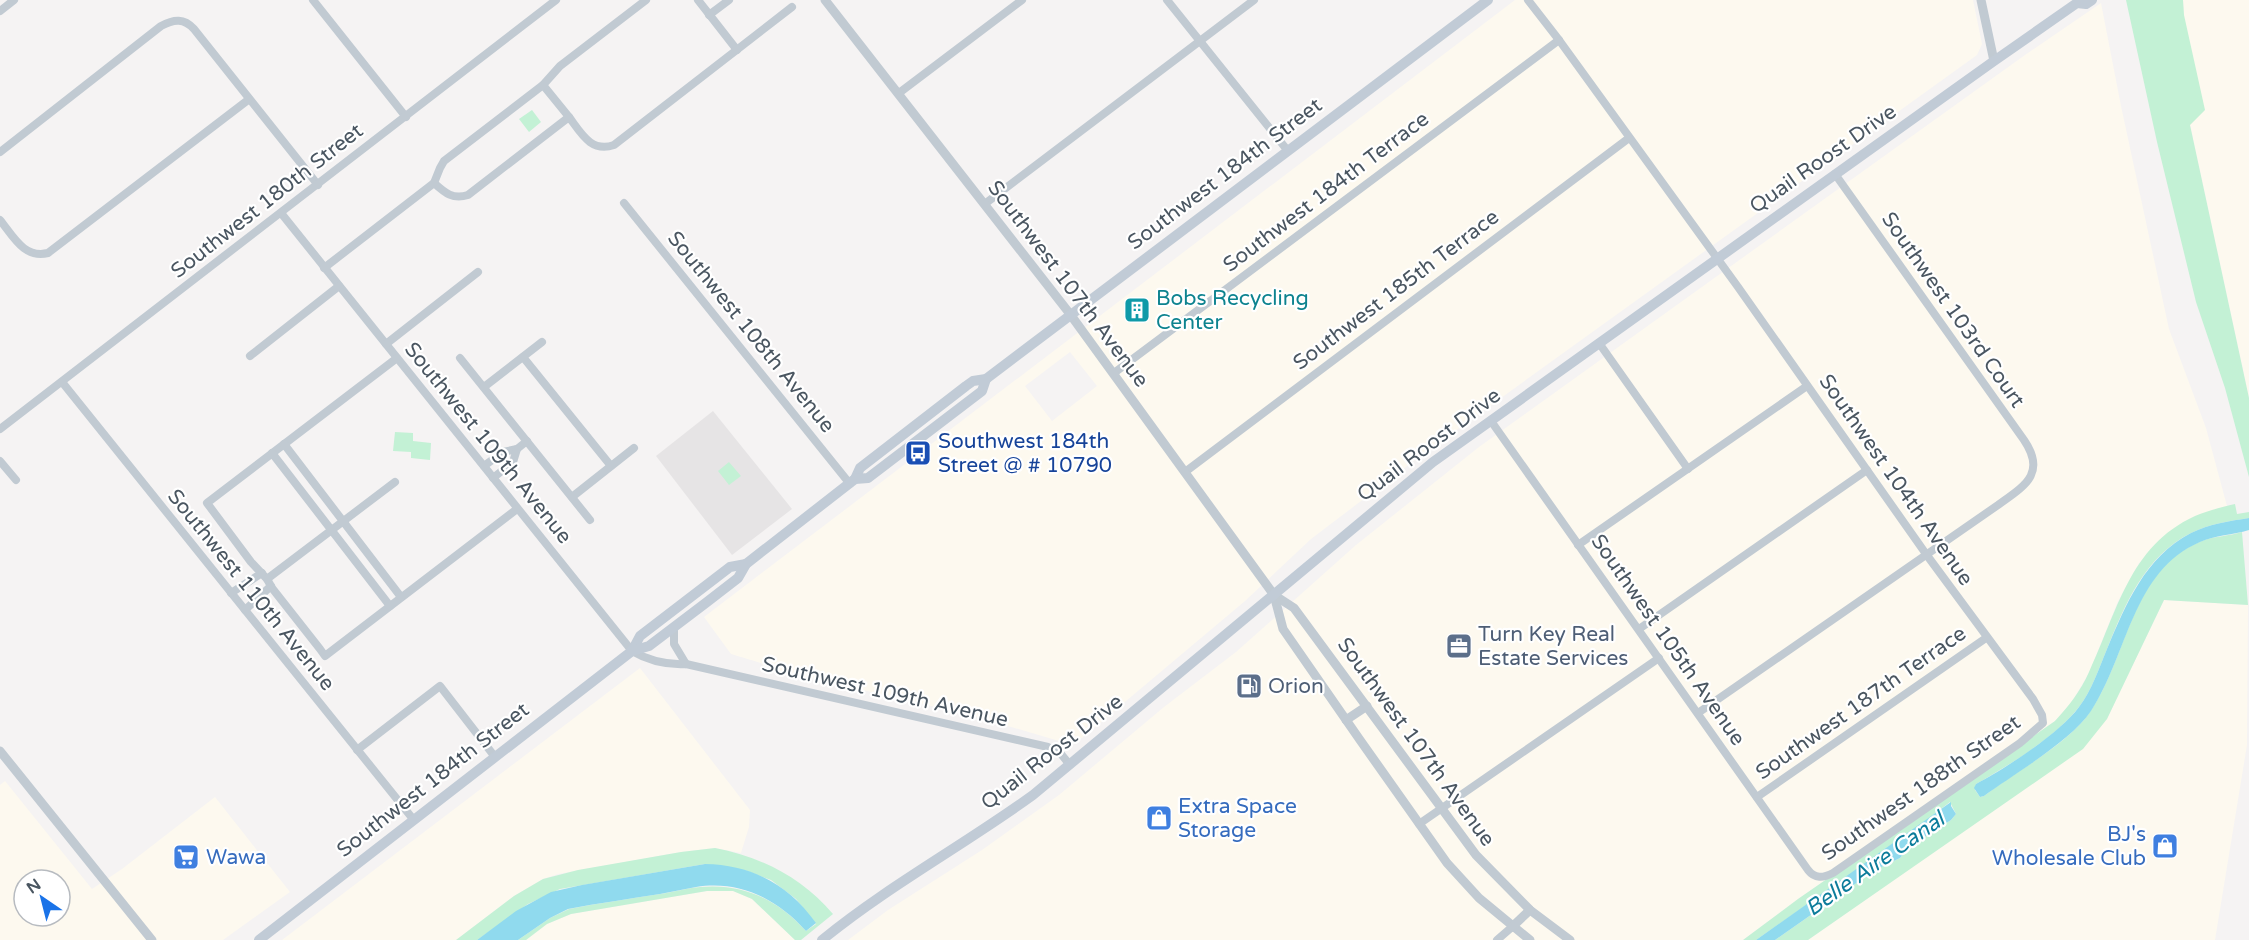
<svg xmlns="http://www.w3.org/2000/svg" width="2249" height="940" font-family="'Varela Round',sans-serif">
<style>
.commercial{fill:#fdf9ef;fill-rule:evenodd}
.education{fill:#e6e4e5}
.green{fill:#c3f1d5}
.water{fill:#90daee}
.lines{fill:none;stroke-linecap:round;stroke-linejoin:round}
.minor{stroke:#c1cad2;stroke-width:8}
.tertiary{stroke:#c1cad2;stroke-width:9}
.secondary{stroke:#c1cbd6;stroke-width:10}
.labels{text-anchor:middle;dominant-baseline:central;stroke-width:4.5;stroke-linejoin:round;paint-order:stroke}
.street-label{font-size:21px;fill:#4a5661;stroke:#fff}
.culture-label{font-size:21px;fill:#0d838f;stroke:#fff;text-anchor:start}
.transit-label{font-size:21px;fill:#164399;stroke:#fff;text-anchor:start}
.service-label{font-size:21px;fill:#4e5e75;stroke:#fff;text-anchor:start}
.shop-label{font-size:21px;fill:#366cbe;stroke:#fff;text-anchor:start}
.water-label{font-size:22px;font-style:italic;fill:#0c7c9b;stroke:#fff}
</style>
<rect width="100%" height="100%" fill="#f5f3f3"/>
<g class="commercial">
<path d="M1515,0H1973L1982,44L1977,55L1419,457L1311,539L1245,601L1082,738L1071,742L1059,741L974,716L764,667L761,663L731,654L704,617ZM1070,352L1097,386L1052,421L1025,386Z"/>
<polygon points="2183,0 2249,0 2249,398 2190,125"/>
<polygon points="2101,3 2121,106 2169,329 2206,428 2227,506 2194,517 2171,532 2139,563 2118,601 2089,673 2071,703 2055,721 1798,899 1743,940 848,940 888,910 982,850 1059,795 1164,707 1236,652 1356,545 1479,447 2025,55"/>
<polygon points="2164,600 2248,605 2247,745 2215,940 1808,940 1892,881 2107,719"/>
<polygon points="640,668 750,810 749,827 741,853 715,848 681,852 558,874 543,879 514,896 456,940 282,940"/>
<path d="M5,781L92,889L122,869L215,797L290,892L223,940H0V785ZM24,880H60V916H24Z"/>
<polygon points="707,891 733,891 752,899 795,940 526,940 547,924 571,914"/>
</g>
<polygon class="education" points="713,411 792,509 732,555 656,456"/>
<g class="green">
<polygon points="2126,0 2183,0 2184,15 2205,110 2190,125 2249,398 2249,477 2225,388 2196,302 2157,142"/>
<polygon points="532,110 541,122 529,132 519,119"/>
<polygon points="395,432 413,433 413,441 431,443 430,460 411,458 411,452 393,451"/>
<polygon points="729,462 741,476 729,485 718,471"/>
<path d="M2235,504L2237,514L2249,512V518C2230,521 2209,524 2191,533C2145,556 2125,604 2107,649C2099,668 2092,690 2079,707C2057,736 2008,766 1976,784L1975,790L1980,797L1984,796C2016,771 2067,745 2090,712C2128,657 2131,568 2202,541C2215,536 2229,536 2242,532L2248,605L2164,600L2107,719L2083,749L1808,940H1775L1875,870L1900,858L1909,847L1951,820L1956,814L1950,802L1907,835L1756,940H1743L1798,899L2055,721C2069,706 2081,690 2089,672C2117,613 2129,546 2195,516C2207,511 2222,507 2235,504Z"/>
<path d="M715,848C762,857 802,878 833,914L801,940H795L752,899L733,891H707L571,914L547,924L526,940H518L550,918L569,909C599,903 629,899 660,894C673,892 687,888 700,887C743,883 777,899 806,931L816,924L796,899L771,880L747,871L705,864L560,889L528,904L477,940H456L514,896L543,879L578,870L681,852Z"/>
</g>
<g class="water">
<path d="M2249,518V530C2233,535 2215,535 2200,542C2132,571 2128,655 2091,711C2071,741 2014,774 1984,796L1980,797L1974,788L1976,784C2006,768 2060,733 2079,707C2092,690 2099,668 2107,649C2126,604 2145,557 2191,533C2209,524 2230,521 2249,518Z"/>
<polygon points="1951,802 1951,806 1956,814 1951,820 1909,847 1900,858 1875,870 1775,940 1756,940"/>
<path d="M705,864C753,865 789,885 816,923L806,931C777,899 740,880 696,887C684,889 672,892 660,894C629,899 599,903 568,909L550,918L518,940H477L516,911L551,892L582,885Z"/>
</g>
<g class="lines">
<g class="minor">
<polyline points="313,0 406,117"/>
<polyline points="698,0 737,50"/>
<polyline points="1167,0 1288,151"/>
<polyline points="0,11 14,0"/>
<polyline points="709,15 729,0"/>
<polyline points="543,85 569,117"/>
<polyline points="899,93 1022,0"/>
<path d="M0,152L161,26C174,19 184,18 194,29L318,185"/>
<path d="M434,183C445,193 453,200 468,195L569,117C581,133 591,153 614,145L792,7"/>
<polyline points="624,203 850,484"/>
<polyline points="986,203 1254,0"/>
<path d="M281,213L632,651C649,661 666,665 686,664L1048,747L1061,754L1070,765"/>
<path d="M0,220C13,236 24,259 48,253L248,100"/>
<polyline points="324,268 434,183 440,168 444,161 543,85 560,66 646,0"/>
<polyline points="1599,343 1688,469"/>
<polyline points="386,344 478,272"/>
<polyline points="250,356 339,286"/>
<polyline points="523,357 611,466"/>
<polyline points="397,358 207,503 251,562 267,579 272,588 320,649 325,656 517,509"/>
<polyline points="460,358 590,520"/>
<polyline points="1114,373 1559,40"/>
<polyline points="62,382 413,819"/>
<polyline points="484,387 542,342"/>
<path d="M1491,421L1808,870C1815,879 1823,878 1833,873L2020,743L2043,723L2042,715L2033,699L1926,554L1738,287L1559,40L1528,0"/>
<polyline points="0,429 556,0"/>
<polyline points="284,444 401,597"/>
<polyline points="272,453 390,606"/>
<polyline points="0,461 16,480"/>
<polyline points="484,466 503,452 517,449 527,441"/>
<polyline points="1185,472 1629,138"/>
<polyline points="493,478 513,462 517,449"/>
<polyline points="572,497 634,448"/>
<polyline points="1578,545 1807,386"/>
<polyline points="267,579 395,482"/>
<polyline points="231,593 262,573"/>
<polyline points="245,610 271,586"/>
<polyline points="674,627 674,644 686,664"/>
<polyline points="1639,629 1867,470"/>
<path d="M1698,713L1998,505C2024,486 2047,474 2024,440L1835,174"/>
<polyline points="357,750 440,686 495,757"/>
<polyline points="1757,797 1986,638"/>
<polyline points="1419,824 1659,658"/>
<polyline points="1497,940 1512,927"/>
</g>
<g class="tertiary">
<polyline points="825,0 1070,314 1274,595 1294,608 1476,855 1530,910 1570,940"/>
<polyline points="1981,0 1994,61"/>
<polyline points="1274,595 1283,629 1360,740 1447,863 1479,898 1530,940"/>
<polyline points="1346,720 1367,706"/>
<polyline points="0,751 152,940"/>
<polyline points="1512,927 1530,910"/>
</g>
<g class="secondary">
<polyline points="855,479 860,468 966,386 973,381 986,379 1488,0"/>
<polyline points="632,651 640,636 730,567 746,564"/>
<polyline points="259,940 632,651 649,646 707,602 738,578 746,564 855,479 868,478 982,391 986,379"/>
<path d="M822,940C888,886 964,845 1033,795L1433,462L1994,61L2077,3L2086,4L2092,0"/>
</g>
</g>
<defs>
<symbol id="building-square" viewBox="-11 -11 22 22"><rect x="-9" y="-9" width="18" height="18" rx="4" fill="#0f9aa8" stroke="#fff"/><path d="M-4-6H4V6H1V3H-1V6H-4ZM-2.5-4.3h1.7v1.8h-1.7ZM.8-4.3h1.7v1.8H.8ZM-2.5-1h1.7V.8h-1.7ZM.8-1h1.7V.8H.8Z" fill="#fff"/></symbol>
<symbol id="bus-square" viewBox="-11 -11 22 22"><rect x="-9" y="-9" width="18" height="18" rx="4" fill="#1a4fb4" stroke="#fff"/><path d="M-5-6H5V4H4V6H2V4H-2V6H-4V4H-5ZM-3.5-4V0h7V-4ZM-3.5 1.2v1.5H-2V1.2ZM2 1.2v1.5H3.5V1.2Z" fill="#fff"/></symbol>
<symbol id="office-square" viewBox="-11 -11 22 22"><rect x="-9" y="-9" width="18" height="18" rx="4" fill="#5c6f8a" stroke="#fff"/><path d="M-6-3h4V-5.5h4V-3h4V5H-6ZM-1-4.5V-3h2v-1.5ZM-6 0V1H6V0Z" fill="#fff"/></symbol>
<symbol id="fuel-square" viewBox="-11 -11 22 22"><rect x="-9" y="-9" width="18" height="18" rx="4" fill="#5c6f8a" stroke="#fff"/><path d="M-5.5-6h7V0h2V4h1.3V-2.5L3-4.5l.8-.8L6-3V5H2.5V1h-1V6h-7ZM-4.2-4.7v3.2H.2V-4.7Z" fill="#fff"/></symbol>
<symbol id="shop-square" viewBox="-11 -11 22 22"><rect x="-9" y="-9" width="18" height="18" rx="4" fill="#3f7fe0" stroke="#fff"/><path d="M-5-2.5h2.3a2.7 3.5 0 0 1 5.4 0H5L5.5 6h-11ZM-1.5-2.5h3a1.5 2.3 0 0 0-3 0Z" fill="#fff"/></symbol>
<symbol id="supermarket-square" viewBox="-11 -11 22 22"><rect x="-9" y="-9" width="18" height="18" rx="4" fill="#3f7fe0" stroke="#fff"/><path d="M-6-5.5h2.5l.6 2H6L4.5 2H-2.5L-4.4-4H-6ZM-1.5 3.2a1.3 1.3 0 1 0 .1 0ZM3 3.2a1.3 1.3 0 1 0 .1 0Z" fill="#fff"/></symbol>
</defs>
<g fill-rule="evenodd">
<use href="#building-square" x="1122" y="295" width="30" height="30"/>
<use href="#bus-square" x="903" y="438" width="30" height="30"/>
<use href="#office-square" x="1444" y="631" width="30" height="30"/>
<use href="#fuel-square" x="1234" y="671" width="30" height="30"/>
<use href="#shop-square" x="1144" y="803" width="30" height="30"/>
<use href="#shop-square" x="2150" y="831" width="30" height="30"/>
<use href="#supermarket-square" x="171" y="842" width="30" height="30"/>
</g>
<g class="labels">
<g class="street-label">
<text transform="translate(1823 159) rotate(-35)">Quail Roost Drive</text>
<text transform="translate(1225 174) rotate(-37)">Southwest 184th Street</text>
<text transform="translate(1326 192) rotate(-37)">Southwest 184th Terrace</text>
<text transform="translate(267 201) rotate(-38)">Southwest 180th Street</text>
<text transform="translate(1068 284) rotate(53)">Southwest 107th Avenue</text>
<text transform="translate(1396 290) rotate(-37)">Southwest 185th Terrace</text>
<text transform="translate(1953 310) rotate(55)">Southwest 103rd Court</text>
<text transform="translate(751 332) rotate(51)">Southwest 108th Avenue</text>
<text transform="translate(488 443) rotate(51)">Southwest 109th Avenue</text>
<text transform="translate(1429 445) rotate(-37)">Quail Roost Drive</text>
<text transform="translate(1896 480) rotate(55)">Southwest 104th Avenue</text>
<text transform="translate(251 590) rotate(51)">Southwest 110th Avenue</text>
<text transform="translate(1668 640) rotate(55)">Southwest 105th Avenue</text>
<text transform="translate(885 692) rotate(13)">Southwest 109th Avenue</text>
<text transform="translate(1861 703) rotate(-35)">Southwest 187th Terrace</text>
<text transform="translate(1416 742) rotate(54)">Southwest 107th Avenue</text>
<text transform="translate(1052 752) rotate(-38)">Quail Roost Drive</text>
<text transform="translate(433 780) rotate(-38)">Southwest 184th Street</text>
<text transform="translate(1921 788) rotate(-35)">Southwest 188th Street</text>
</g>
<g class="culture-label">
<text x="1156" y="298">Bobs Recycling<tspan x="1156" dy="24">Center</tspan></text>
</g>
<g class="transit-label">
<text x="938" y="441">Southwest 184th<tspan x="938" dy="24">Street @ # 10790</tspan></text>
</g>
<g class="service-label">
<text x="1478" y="634">Turn Key Real<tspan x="1478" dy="24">Estate Services</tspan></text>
<text x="1268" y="686">Orion</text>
</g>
<g class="shop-label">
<text x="1178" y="806">Extra Space<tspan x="1178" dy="24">Storage</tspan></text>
<text x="2146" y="834" text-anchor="end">BJ's<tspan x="2146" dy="24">Wholesale Club</tspan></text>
<text x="206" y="857">Wawa</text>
</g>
<g class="water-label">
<text transform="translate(1875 864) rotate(-35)">Belle Aire Canal</text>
</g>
</g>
<g transform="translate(42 898) rotate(325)"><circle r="28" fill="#ffffff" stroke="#b7bbc0" stroke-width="1.5"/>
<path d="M0-4.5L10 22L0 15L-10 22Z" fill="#1a73e8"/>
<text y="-9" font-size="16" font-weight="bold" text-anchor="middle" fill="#4a5661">N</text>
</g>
</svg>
